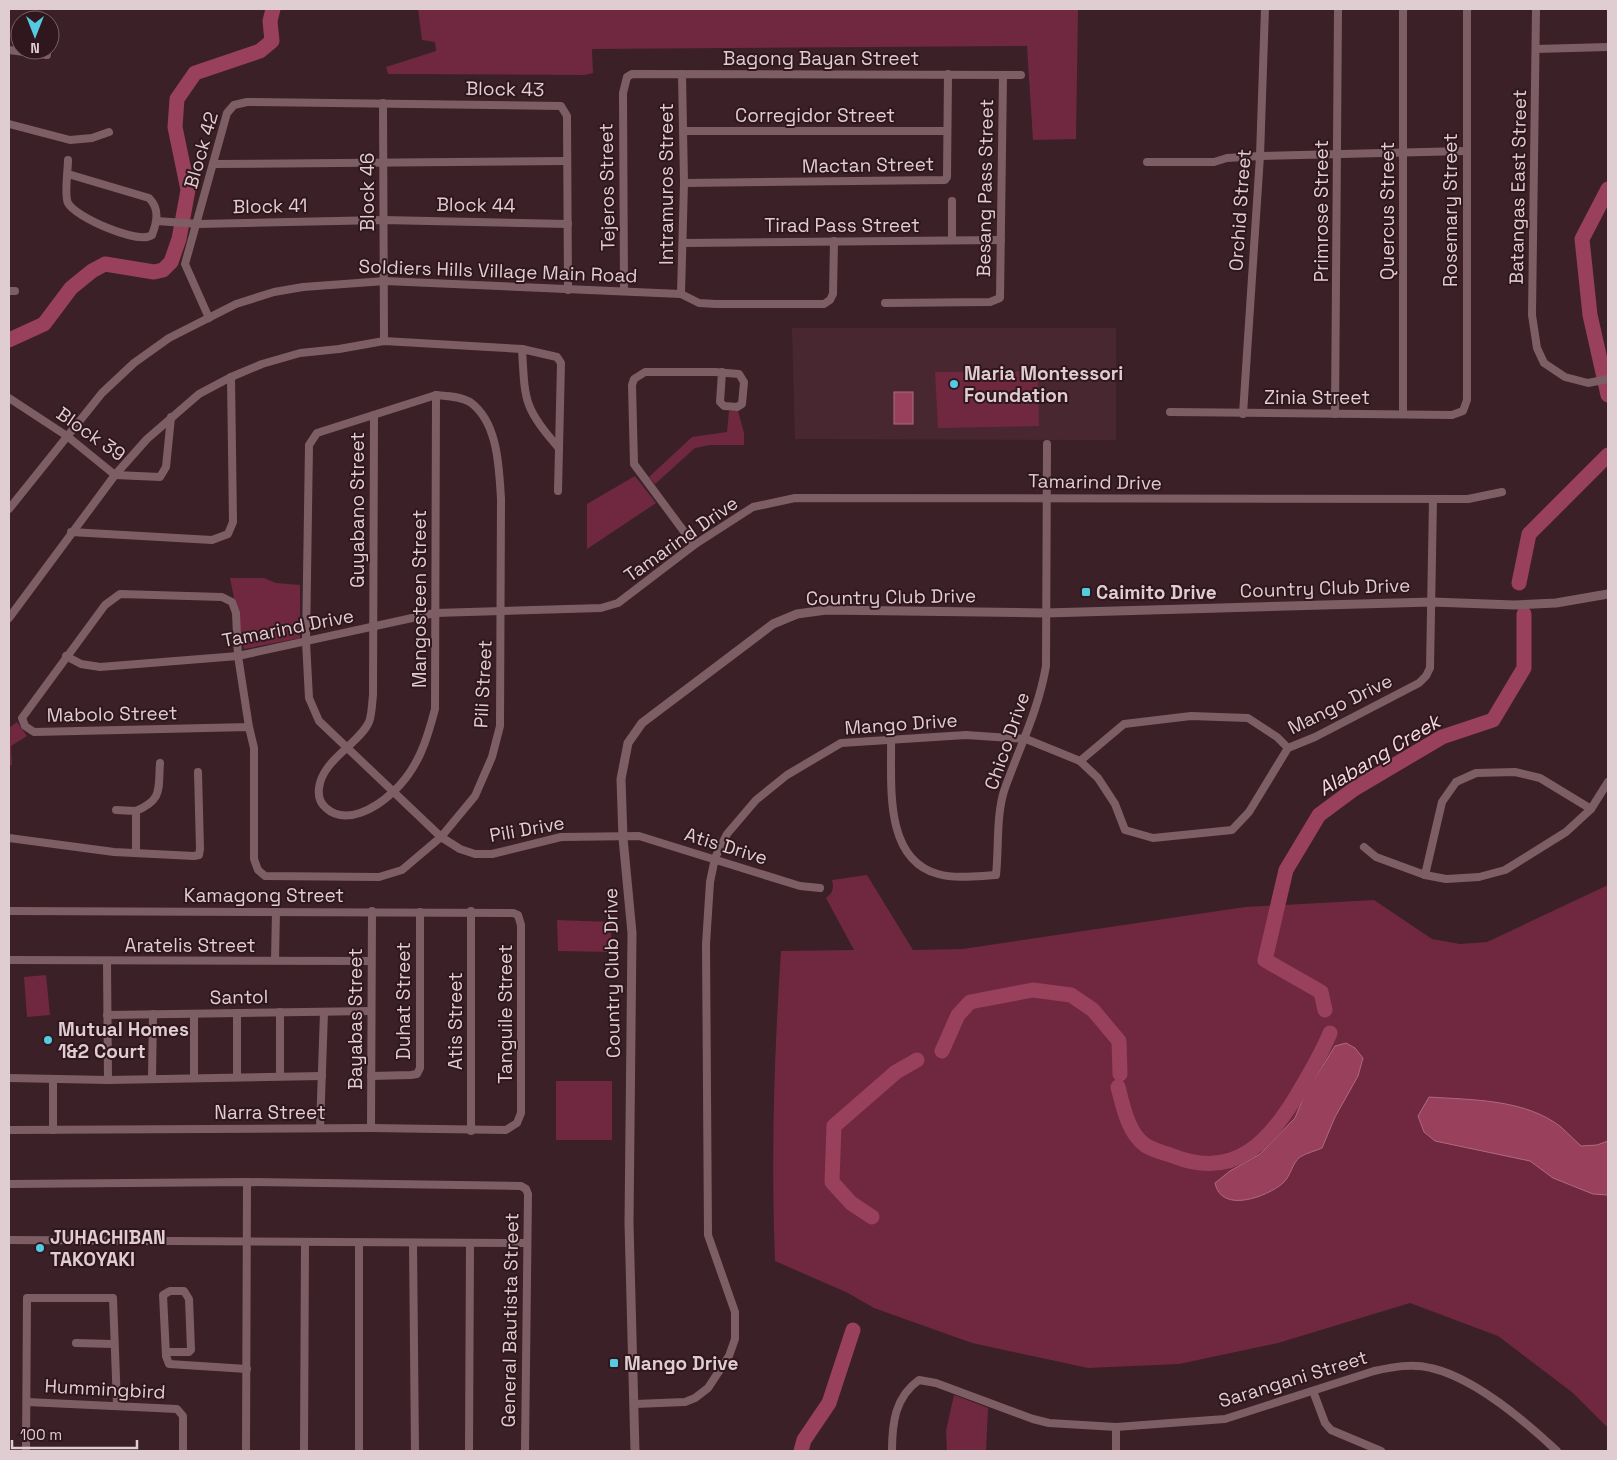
<svg xmlns="http://www.w3.org/2000/svg" width="1617" height="1460" font-family="'Space Grotesk',sans-serif">
<style>
.built{fill:#492731}
.green{fill:#6f2840}
.water{fill:#99405c;stroke:#ae6a7f}
.lines{fill:none;stroke-linecap:round;stroke-linejoin:round}
.river{stroke:#99405c;stroke-width:15}
.minor{stroke:#7d5e65;stroke-width:8}
.tertiary{stroke:#7d5e65;stroke-width:9}
.poi-dot{fill:#55cae0;stroke:#30171e;stroke-width:2}
.labels{text-anchor:middle;dominant-baseline:central;stroke-width:4;stroke-linejoin:round;paint-order:stroke}
.street-label{font-size:19px;fill:#dfcdd1;stroke:#30171e}
.poi-label{font-size:19px;font-weight:bold;fill:#dfcdd1;stroke:#30171e;text-anchor:start}
.water-label{font-size:20px;font-style:italic;fill:#f4dae0;stroke:#30171e}
</style>
<rect width="100%" height="100%" fill="#3b2027"/>
<polygon class="built" points="792,328 1116,328 1116,440 795,439"/>
<g class="green">
<polygon points="418,9 1078,9 1076,139 1033,140 1027,46 592,49 593,73 584,75 388,74 386,67 436,51 435,42 422,40"/>
<polygon points="1038,371 1039,426 938,428 935,372"/>
<polygon points="729,411 738,411 744,433 744,445 710,445 695,448 655,484 649,477 692,437 727,432"/>
<polygon points="635,476 656,503 587,549 587,504"/>
<polygon points="230,578 264,578 276,583 300,585 300,638 244,649"/>
<polygon points="17,722 27,736 11,746 12,765 9,765 9,728"/>
<path d="M867,875L913,950L963,949L1245,907L1374,900L1432,939L1460,944L1487,942L1608,885V1428L1573,1393L1498,1336L1410,1303L1278,1343L1179,1364L1088,1368L972,1343L874,1308L848,1293L775,1261C771,1157 774,1054 781,951L854,950L826,898C833,893 834,888 832,880Z"/>
<polygon points="557,920 611,922 611,952 558,951"/>
<polygon points="46,975 50,1015 27,1017 24,977"/>
<rect x="556" y="1081" width="56" height="59"/>
<polygon points="954,1395 988,1408 986,1451 947,1451 946,1431"/>
</g>
<g class="water">
<rect x="894" y="392" width="19" height="32"/>
<path d="M1346,1043L1355,1048L1363,1058L1358,1076L1335,1117L1322,1148C1316,1151 1306,1153 1300,1157C1292,1163 1291,1176 1283,1183C1267,1197 1221,1214 1215,1183L1230,1171L1260,1154L1295,1118L1304,1096L1335,1046Z"/>
<path d="M1429,1097C1473,1100 1525,1099 1561,1127C1568,1133 1574,1140 1581,1146L1597,1145L1608,1141V1195L1593,1194L1553,1178L1530,1161L1435,1141L1424,1132L1418,1116Z"/>
</g>
<g class="lines">
<g class="river">
<polyline points="1608,189 1582,239 1590,315 1608,395"/>
<polyline points="9,340 44,324 71,288 92,271 105,264 154,272 163,270 171,262 179,239 188,190 175,127 177,99 195,73 260,51 272,41 270,21 273,9"/>
<polyline points="1519,583 1529,534 1608,455"/>
<polyline points="1325,1010 1321,992 1265,960 1286,870 1319,815 1354,789 1442,737 1493,720 1524,668 1524,614"/>
<polyline points="942,1051 958,1015 970,1002 1033,990 1071,995 1093,1010 1119,1041 1120,1074"/>
<path d="M1118,1087C1123,1106 1128,1133 1145,1145C1152,1150 1165,1153 1173,1156C1236,1181 1271,1140 1300,1090C1311,1071 1322,1053 1330,1033"/>
<polyline points="872,1217 851,1203 832,1182 834,1126 896,1072 917,1060"/>
<polyline points="801,1451 804,1440 829,1403 853,1330"/>
</g>
<g class="minor">
<polyline points="1536,9 1532,315 1537,348 1544,363 1565,377 1588,383 1608,379"/>
<polyline points="1536,49 1608,47"/>
<polyline points="9,50 47,55"/>
<polyline points="383,103 384,341"/>
<polyline points="9,124 70,140 92,138 109,132"/>
<polyline points="684,131 946,131"/>
<path d="M68,160C68,170 64,195 68,203C75,217 139,245 152,235C157,222 160,209 149,198L68,174"/>
<polyline points="1147,162 1214,162 1227,158 1260,156 1465,151"/>
<polyline points="213,164 566,161"/>
<polyline points="684,183 945,180 947,177 948,74"/>
<polyline points="157,221 198,224 383,220 568,224"/>
<polyline points="952,240 952,201"/>
<polyline points="683,243 1001,240"/>
<polyline points="9,291 15,291"/>
<polyline points="624,291 623,93 627,77 632,74 1021,75"/>
<polyline points="681,294 684,183 682,74"/>
<polyline points="681,294 699,303 716,304 824,304 830,300 833,294 834,241"/>
<polyline points="885,303 990,302 1000,298 1003,75"/>
<polyline points="209,318 185,264 227,113 234,105 247,102 561,106 567,116 568,290"/>
<path d="M522,349C525,399 523,408 558,447"/>
<path d="M436,395C447,396 460,396 470,402C498,422 499,467 501,499L500,726L492,757L475,796L441,837L319,721L309,698L306,642L309,445L317,433Z"/>
<polyline points="9,398 67,436 115,475 160,477 166,467 171,417"/>
<polyline points="1170,412 1452,415 1463,411 1467,400 1467,9"/>
<polyline points="1243,414 1260,156 1265,9"/>
<polyline points="1335,414 1338,9"/>
<polyline points="1403,414 1403,9"/>
<path d="M374,415L373,695C372,703 372,714 369,722C359,744 322,760 319,788C318,796 320,803 326,808C346,826 376,808 393,792C418,769 427,740 435,709L436,395"/>
<polyline points="9,509 102,393 134,363 169,338 236,304 274,292 303,287 385,281 681,294"/>
<polyline points="71,532 212,540 228,534 233,522 231,377"/>
<polyline points="694,545 634,464 632,385 634,379 645,372 715,372 739,374 744,382 742,404 737,407 724,406 720,402 722,372"/>
<polyline points="9,618 115,475 147,439 199,394 231,377 262,364 300,353 339,349 384,341 522,349 557,357 561,363 558,491"/>
<polyline points="66,656 81,664 100,667 238,656 435,613 601,608 618,603 694,545 753,507 795,498 1468,499 1502,492"/>
<polyline points="249,727 34,732 25,726 22,718 105,605 120,594 222,597 232,602 236,613 238,656 249,727 254,748 254,859 258,870 265,876 379,877 402,870 441,837 460,849 475,854 492,854 561,837 639,836 800,886 820,888"/>
<path d="M891,739C892,783 883,859 938,874C955,879 978,876 996,875C999,848 996,817 1004,791C1019,748 1038,712 1046,666L1047,444"/>
<polyline points="1080,761 1124,724 1191,716 1248,718 1277,737 1288,748"/>
<polyline points="116,810 136,811 136,853"/>
<path d="M136,811C163,799 158,790 160,763"/>
<polyline points="9,838 114,852 194,856 199,855 200,849 198,772"/>
<polyline points="1364,847 1376,857 1425,875 1446,879 1479,877 1505,870 1566,832 1591,809 1608,782"/>
<polyline points="1425,875 1442,802 1456,782 1476,773 1515,772 1540,778 1591,809"/>
<polyline points="9,911 513,913 518,915 521,925 521,1113 517,1123 506,1130 371,1128 9,1130"/>
<polyline points="9,960 371,961"/>
<polyline points="275,960 276,911"/>
<polyline points="107,961 108,1080"/>
<polyline points="237,1013 237,1076"/>
<polyline points="107,1015 371,1011"/>
<polyline points="280,1075 280,1012"/>
<polyline points="371,1076 411,1075 417,1074 420,1068 420,912"/>
<polyline points="9,1078 108,1080 322,1076"/>
<polyline points="152,1078 153,1014"/>
<polyline points="194,1078 194,1014"/>
<polyline points="53,1079 53,1130"/>
<polyline points="320,1128 324,1012"/>
<polyline points="371,1128 372,911"/>
<polyline points="471,1131 471,911"/>
<polyline points="9,1184 247,1182 521,1186 526,1189 528,1194 525,1451"/>
<polyline points="9,1240 526,1243"/>
<polyline points="413,1243 415,1451"/>
<polyline points="359,1244 359,1451"/>
<polyline points="76,1343 113,1344"/>
<polyline points="166,1352 189,1352 191,1350 189,1299 184,1291 170,1291 163,1295 166,1356 169,1364 247,1369"/>
<polyline points="1313,1391 1325,1423 1331,1430 1381,1451"/>
<polyline points="27,1402 177,1409 183,1416 183,1451"/>
<polyline points="635,1404 685,1402 695,1398 708,1388 729,1356 735,1339 735,1312 708,1235 706,944 710,882 715,858 727,834 756,800 787,775 841,743 966,735 1026,739 1080,761 1098,778 1115,804 1125,830 1153,838 1232,830 1249,812 1288,748 1315,737 1419,683 1426,676 1430,668 1433,499"/>
<polyline points="26,1451 27,1298 113,1298 117,1405"/>
<polyline points="246,1451 247,1182"/>
<polyline points="304,1451 305,1242"/>
<polyline points="469,1451 470,1244"/>
<path d="M892,1451C892,1423 895,1397 919,1380L936,1383L1033,1419L1049,1423L1116,1427L1225,1419L1374,1371C1392,1367 1412,1363 1431,1368C1475,1378 1525,1421 1557,1451"/>
<polyline points="1116,1451 1116,1427"/>
</g>
<polyline class="tertiary" points="635,1451 629,1223 632,933 623,838 621,779 628,743 642,723 773,624 797,614 826,610 1046,613 1432,602 1514,605 1556,603 1608,594"/>
</g>
<g class="poi-dot">
<circle cx="954" cy="384" r="5"/>
<rect x="1081" y="587" width="10" height="10" rx="2.5"/>
<circle cx="48" cy="1040" r="5"/>
<circle cx="40" cy="1248" r="5"/>
<rect x="609" y="1358" width="10" height="10" rx="2.5"/>
</g>
<g class="labels">
<g class="street-label">
<text x="821" y="58">Bagong Bayan Street</text>
<text transform="translate(505 89) rotate(1)">Block 43</text>
<text x="815" y="115">Corregidor Street</text>
<text transform="translate(201 150) rotate(-74)">Block 42</text>
<text transform="translate(868 165) rotate(-1)">Mactan Street</text>
<text transform="translate(666 184) rotate(-90)">Intramuros Street</text>
<text transform="translate(607 187) rotate(-91)">Tejeros Street</text>
<text transform="translate(1518 187) rotate(-89)">Batangas East Street</text>
<text transform="translate(985 188) rotate(-89)">Besang Pass Street</text>
<text transform="translate(367 192) rotate(-90)">Block 46</text>
<text transform="translate(476 205) rotate(1)">Block 44</text>
<text transform="translate(270 206) rotate(-1)">Block 41</text>
<text transform="translate(1240 210) rotate(-86)">Orchid Street</text>
<text transform="translate(1450 210) rotate(-90)">Rosemary Street</text>
<text transform="translate(1321 211) rotate(-90)">Primrose Street</text>
<text transform="translate(1387 211) rotate(-90)">Quercus Street</text>
<text x="842" y="225">Tirad Pass Street</text>
<text transform="translate(498 271) rotate(2)">Soldiers Hills Village Main Road</text>
<text x="1317" y="397">Zinia Street</text>
<text transform="translate(91 434) rotate(35)">Block 39</text>
<text transform="translate(1095 482) rotate(1)">Tamarind Drive</text>
<text transform="translate(357 510) rotate(-90)">Guyabano Street</text>
<text transform="translate(681 539) rotate(-35)">Tamarind Drive</text>
<text transform="translate(1325 588) rotate(-2)">Country Club Drive</text>
<text transform="translate(891 597) rotate(-1)">Country Club Drive</text>
<text transform="translate(419 599) rotate(-90)">Mangosteen Street</text>
<text transform="translate(288 628) rotate(-11)">Tamarind Drive</text>
<text transform="translate(483 684) rotate(-87)">Pili Street</text>
<text transform="translate(1340 704) rotate(-26)">Mango Drive</text>
<text transform="translate(112 714) rotate(-1)">Mabolo Street</text>
<text transform="translate(901 724) rotate(-4)">Mango Drive</text>
<text transform="translate(1007 741) rotate(-71)">Chico Drive</text>
<text transform="translate(527 829) rotate(-10)">Pili Drive</text>
<text transform="translate(726 846) rotate(17)">Atis Drive</text>
<text x="264" y="895">Kamagong Street</text>
<text x="190" y="945">Aratelis Street</text>
<text transform="translate(612 973) rotate(-91)">Country Club Drive</text>
<text transform="translate(239 997) rotate(-1)">Santol</text>
<text transform="translate(403 1001) rotate(-90)">Duhat Street</text>
<text transform="translate(505 1014) rotate(-90)">Tanguile Street</text>
<text transform="translate(355 1019) rotate(-90)">Bayabas Street</text>
<text transform="translate(455 1021) rotate(-90)">Atis Street</text>
<text x="270" y="1112">Narra Street</text>
<text transform="translate(510 1320) rotate(-89)">General Bautista Street</text>
<text transform="translate(1293 1379) rotate(-17)">Sarangani Street</text>
<text transform="translate(105 1389) rotate(3)">Hummingbird</text>
</g>
<g class="poi-label">
<text x="964" y="373">Maria Montessori<tspan x="964" dy="22">Foundation</tspan></text>
<text x="1096" y="592">Caimito Drive</text>
<text x="58" y="1029">Mutual Homes<tspan x="58" dy="22">1&amp;2 Court</tspan></text>
<text x="50" y="1237">JUHACHIBAN<tspan x="50" dy="22">TAKOYAKI</tspan></text>
<text x="624" y="1363">Mango Drive</text>
</g>
<g class="water-label">
<text transform="translate(1379 755) rotate(-31)">Alabang Creek</text>
</g>
</g>
<rect width="1617" height="1460" fill="none" stroke="#dfcdd1" stroke-width="20"/>
<g transform="translate(35 35) rotate(180)"><circle r="24" fill="#30171e" stroke="#766066"/>
<path d="M0-4L9 19L0 12L-9 19Z" fill="#55cae0"/>
<text y="-8" font-size="14" font-weight="bold" text-anchor="middle" fill="#dfcdd1">N</text>
</g>
<path d="M12 1440v8h125v-8" fill="none" stroke="#dfcdd1" stroke-width="2.5"/>
<text x="20" y="1440" font-size="15" fill="#dfcdd1" stroke="#30171e" stroke-width="4" paint-order="stroke">100 m</text>
</svg>
